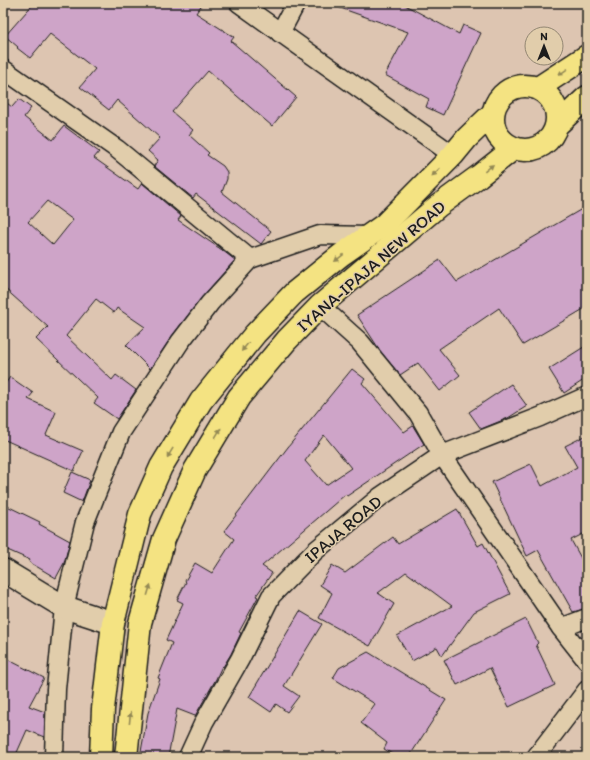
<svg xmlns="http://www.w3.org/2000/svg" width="590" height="760" font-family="Itim,sans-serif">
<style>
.building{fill:#cea4c8;stroke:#1c1c1c;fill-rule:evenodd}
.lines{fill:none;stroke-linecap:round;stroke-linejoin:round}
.minor-casing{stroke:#1c1c1c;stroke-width:21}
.tertiary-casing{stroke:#1c1c1c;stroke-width:25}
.primary-casing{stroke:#1c1c1c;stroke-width:25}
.minor{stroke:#e1cdab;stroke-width:18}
.tertiary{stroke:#e1cdab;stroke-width:22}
.primary{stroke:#f4e382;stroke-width:22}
.oneway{fill:#938954}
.labels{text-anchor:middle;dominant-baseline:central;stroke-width:3;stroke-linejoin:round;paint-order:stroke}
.street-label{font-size:17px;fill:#1c1c1c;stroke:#e1cdab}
</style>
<rect width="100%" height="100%" fill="#ddc5b1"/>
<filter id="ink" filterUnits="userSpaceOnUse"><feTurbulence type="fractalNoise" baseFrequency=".025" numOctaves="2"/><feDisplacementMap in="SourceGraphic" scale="8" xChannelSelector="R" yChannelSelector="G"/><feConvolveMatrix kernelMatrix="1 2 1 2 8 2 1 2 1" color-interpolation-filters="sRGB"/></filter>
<g filter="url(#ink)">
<g class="building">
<polygon points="34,3 203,3 196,13 234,37 231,41 296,97 272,126 208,71 172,112 193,130 189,135 209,153 207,155 223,166 227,172 227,179 222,192 271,231 261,244 196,194 193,198 154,166 158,160 148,151 160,138 117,100 109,110 80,87 95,69 50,34 30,58 17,48 18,47 5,36"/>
<polygon points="332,3 401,3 459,34 463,25 481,33 443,115 426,107 429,99 385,75 408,32 332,5"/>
<path d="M19,99L31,108L24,117L53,140L64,126L99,152L94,158L138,189L142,183L181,216L178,220L222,250L235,260L202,297L172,336L150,369L126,345L145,327L117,308L114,313L96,299L66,336L112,380L116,375L136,390L117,419L94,403L98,398L36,339L48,327L3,287V100L12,107ZM47,201L73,220L53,245L28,222Z"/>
<polygon points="587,206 587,307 523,345 499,308 439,349 460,375 440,391 418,363 400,375 381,352 357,315 440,260 457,282"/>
<polygon points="587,345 587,378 564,393 549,369"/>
<path d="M352,369L365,379L362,383L404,432L413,426L424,444L347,496L346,494L262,566L272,573L256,596L258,597L239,632L241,633L231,654L223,667L222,666L216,679L195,716L177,709L168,757H140L148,713L160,679L158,678L172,643L166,640L183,603L177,600L186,582L185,581L195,563L212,573L234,539L224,531L288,447ZM324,435L351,468L326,485L305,461Z"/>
<polygon points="10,377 33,393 28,399 56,412 46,435 83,451 74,471 3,439 3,387"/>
<polygon points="511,384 527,406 508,418 481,429 469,412"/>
<polygon points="587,435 587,532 571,540 587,569 587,608 573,612 538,550 527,556 492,482 531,464 542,486 577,467 565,446"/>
<polygon points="72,472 90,480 82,502 63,493"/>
<polygon points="3,504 40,522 39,524 70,541 64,563 56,578 29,562 30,560 3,548"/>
<polygon points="457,509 478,546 483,543 510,594 474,612 442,656 437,647 412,661 397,636 452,606 406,572 378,593 394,604 370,646 319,618 332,593 320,585 332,565 345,573 393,537 398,544"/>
<polygon points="300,611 322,624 284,686 299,696 287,712 276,704 271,712 249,697"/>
<polygon points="526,619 538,643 536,645 555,685 509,707 490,668 457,685 444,660"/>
<polygon points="368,652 446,700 409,757 397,757 384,749 387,743 361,723 375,704 333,678 339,668"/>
<polygon points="3,657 44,678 29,706 45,712 44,737 27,730 15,757 3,757"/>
</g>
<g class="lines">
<defs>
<g id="minor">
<polyline points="239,3 453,155"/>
<polyline points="280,33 296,3"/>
<polyline points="3,69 117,149 250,259"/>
<polyline points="320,306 360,342 418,413 442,455 561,628 587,661"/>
<polyline points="561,628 587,618"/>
<polyline points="54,757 56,689 64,607 85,522 121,432 180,342 210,303 250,259 320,235 368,236"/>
<polyline points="188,757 204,722 240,659 271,596 315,551 380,497 442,455 540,417 587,396"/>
<polyline points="536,757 587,690"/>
</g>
<polyline id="tertiary" points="3,570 64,607 113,623"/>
<g id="primary">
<circle cx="525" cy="118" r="32"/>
<polyline points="538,88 587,56"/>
<polyline points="557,125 587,97"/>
<polyline points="101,757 103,709 113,623 140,514 161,467 201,401 255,334 294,293 341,255 384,225 453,155 467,138 492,114"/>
<polyline points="126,757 140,623 164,539 195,470 239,397 287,340 320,306 438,206 479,176 513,149"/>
</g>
</defs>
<use href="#minor" class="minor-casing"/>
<use href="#tertiary" class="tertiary-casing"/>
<use href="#primary" class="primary-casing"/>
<use href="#minor" class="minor"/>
<use href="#tertiary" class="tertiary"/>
<use href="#primary" class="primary"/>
</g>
<defs><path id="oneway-solid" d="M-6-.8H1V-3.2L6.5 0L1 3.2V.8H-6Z"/></defs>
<g class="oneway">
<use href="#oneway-solid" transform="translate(563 72) rotate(146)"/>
<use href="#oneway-solid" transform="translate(489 168) rotate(-39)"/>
<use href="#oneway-solid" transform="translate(436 172) rotate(135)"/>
<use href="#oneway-solid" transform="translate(339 258) rotate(142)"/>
<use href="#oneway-solid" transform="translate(245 347) rotate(129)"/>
<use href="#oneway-solid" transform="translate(218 433) rotate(-59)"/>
<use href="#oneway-solid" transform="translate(170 453) rotate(121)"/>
<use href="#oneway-solid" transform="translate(149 590) rotate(-73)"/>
<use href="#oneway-solid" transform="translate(130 718) rotate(-84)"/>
</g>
</g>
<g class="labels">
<g class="street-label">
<text transform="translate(371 266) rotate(-41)">IYANA-IPAJA NEW ROAD</text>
<text transform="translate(343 529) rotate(-40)">IPAJA ROAD</text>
</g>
</g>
<rect width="590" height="760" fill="none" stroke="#e1cdab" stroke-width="16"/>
<rect x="8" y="8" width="574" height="744" fill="none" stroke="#1c1c1c" stroke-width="1.5" filter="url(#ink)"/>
<g transform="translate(544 46)"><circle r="19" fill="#e1cdab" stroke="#928672"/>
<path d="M0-3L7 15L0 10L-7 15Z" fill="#1c1c1c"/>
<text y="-6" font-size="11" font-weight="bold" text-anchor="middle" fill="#1c1c1c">N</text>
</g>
</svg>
